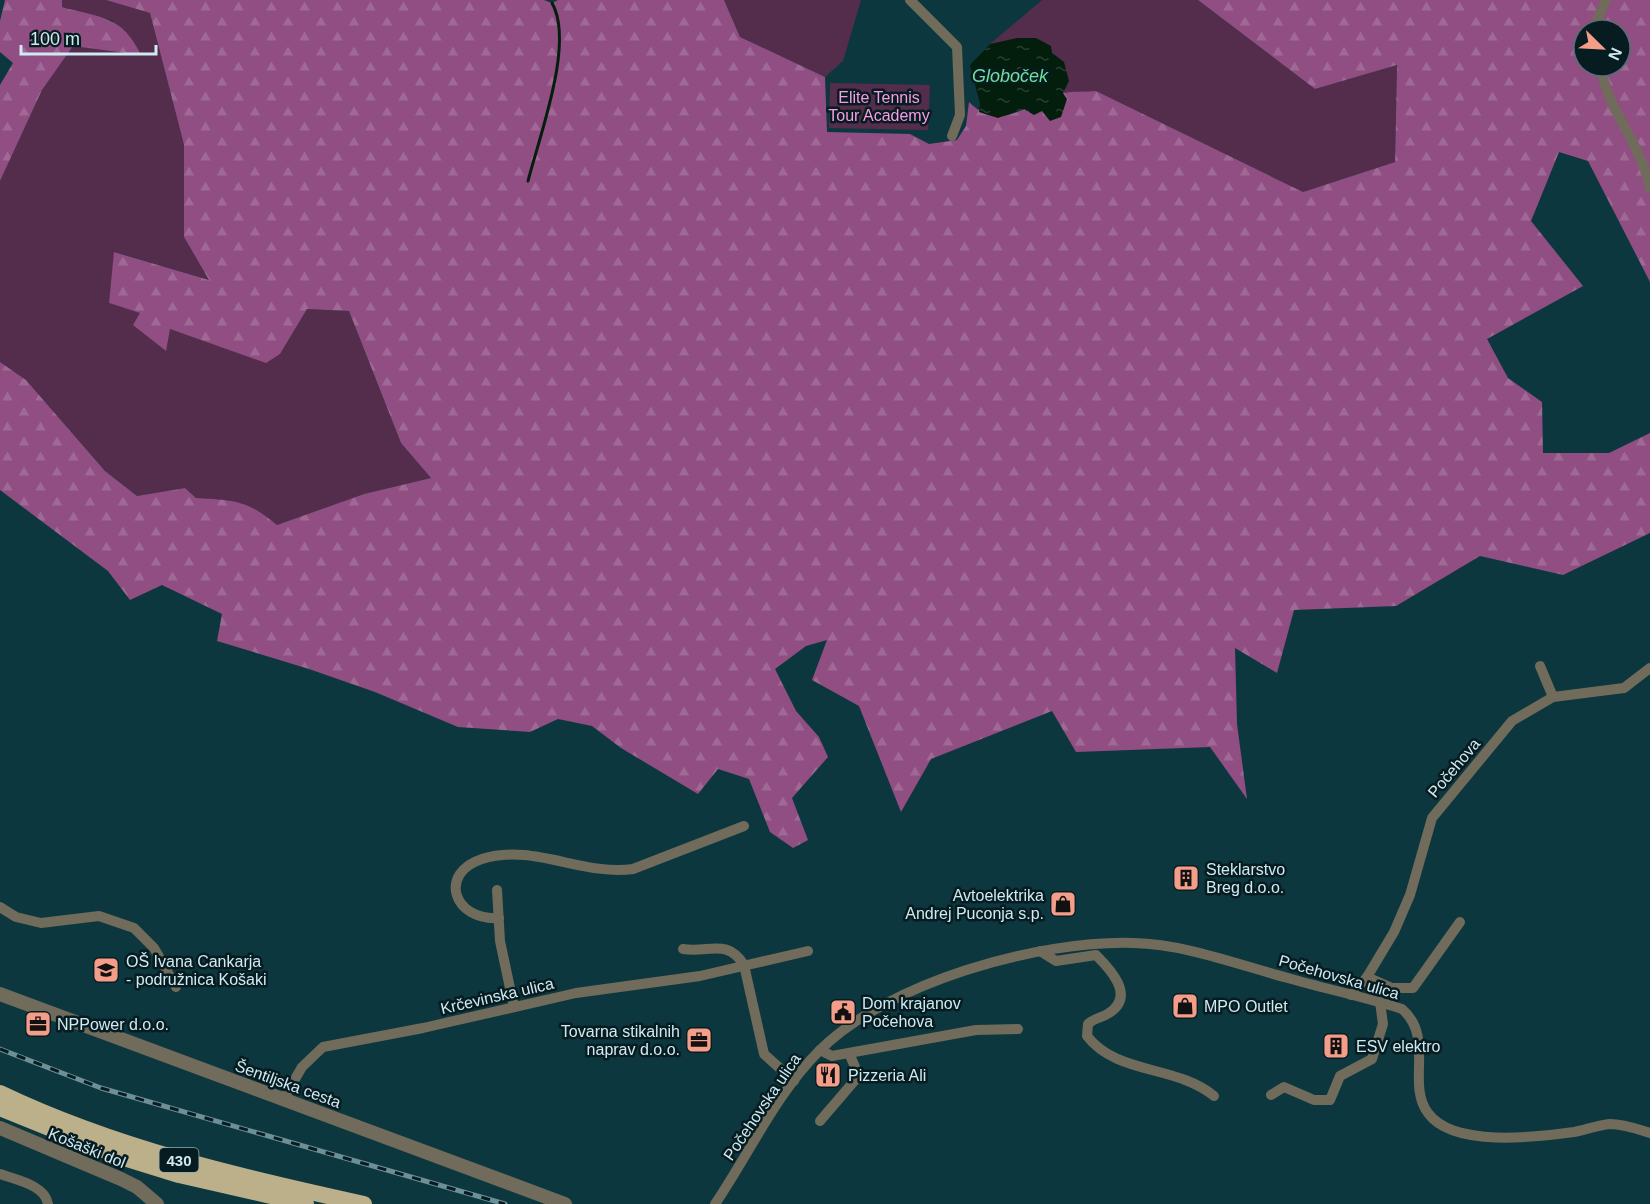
<svg xmlns="http://www.w3.org/2000/svg" width="1650" height="1204" font-family="Helvetica,sans-serif">
<style>
.green{fill:#532d4b}
.forest{fill:url(#forest-firs);fill-rule:evenodd}
.water{fill:url(#water-ripples)}
.lines{fill:none;stroke-linecap:round;stroke-linejoin:round}
.stream{stroke:#041e0e;stroke-width:3}
.minor{stroke:#706b5a;stroke-width:10}
.tertiary{stroke:#706b5a;stroke-width:14}
.trunk{stroke:#bbb08a;stroke-width:16}
.rail-casing{stroke:#6d8f97;stroke-width:5}
.rail{stroke:#061c21;stroke-width:3;stroke-dasharray:9;stroke-linecap:butt}
.labels{text-anchor:middle;dominant-baseline:central;stroke-width:5;stroke-linejoin:round;paint-order:stroke}
.shield{fill:#061c21;stroke:#93acb3;stroke-width:1.5}
.shield-label{font-size:15px;font-weight:bold;fill:#d0eaf1}
.park-label{font-size:16px;fill:#f89ce5;stroke:#061c21}
.street-label{font-size:16px;fill:#d0eaf1;stroke:#061c21}
.poi-label{font-size:16px;fill:#d0eaf1;stroke:#061c21;text-anchor:start}
.water-label{font-size:18px;font-style:italic;fill:#70e09b;stroke:#061c21}
</style>
<defs>
<pattern id="forest-firs" width="22" height="20" patternUnits="userSpaceOnUse" patternTransform="scale(1.5)"><rect width="22" height="20" fill="#904e83"/><path d="M5 1l3.5 6h-7zM16 11l3.5 6h-7z" fill="#9f6895"/></pattern>
<pattern id="water-ripples" width="26" height="14" patternUnits="userSpaceOnUse" patternTransform="scale(1.5)"><rect width="26" height="14" fill="#041e0e"/><path d="M2 4q2-2 4 0t4 0M15 11q2-2 4 0t4 0" fill="none" stroke="#283f32"/></pattern>
</defs>
<rect width="100%" height="100%" fill="#0d373f"/>
<g class="green">
<path d="M62,0H106L150,13L184,145V237L209,280L115,252L109,303L141,313L165,351L170,329L266,362L280,354L307,309L349,311L401,443L431,478L364,494L277,525C248,500 233,500 196,498L185,488L137,496L105,471L26,380L0,362V181L42,90L73,46L114,21L62,7Z"/>
<polygon points="724,0 861,0 843,61 825,77 740,37"/>
<polygon points="1042,0 1198,0 1315,89 1397,65 1395,162 1303,192 1096,91 1063,93 1064,62 1052,53 990,44"/>
<polygon points="830,83 930,85 928,130 829,128"/>
</g>
<g class="forest">
<path d="M5,0H62V7C101,18 122,15 141,55L73,46L42,90L0,181V85L13,63L0,52V21Z"/>
<path d="M106,0H544L552,3L558,0H724L740,37L825,77L827,132L910,134L929,144L957,140L966,126L969,102C1001,135 1028,101 1063,93C1073,91 1085,92 1096,91L1303,192L1395,162L1397,65L1315,89L1198,0H1650V282L1588,161L1559,152L1531,221L1583,286L1487,339L1508,378L1542,402L1543,453H1609L1650,433V533L1563,575L1480,556L1396,606L1294,610L1277,673L1235,648L1237,724L1247,799L1210,747L1076,752L1052,711L931,759L901,812L859,706L812,680L827,640L806,646L775,669L796,711L819,737L828,757L792,798L808,840L793,848L770,832L749,779L718,769L698,794L621,748L592,726L558,719L530,732L458,727L375,692L309,669L217,641L222,614L162,585L130,600L108,571L0,490V362L26,380L105,471L137,496L185,488L196,498C233,500 248,500 277,525L364,494L431,478L401,443L349,311L307,309L280,354L266,363L170,329L166,351L133,325L140,313L109,303L114,252L209,280L184,237V145L150,13ZM1584,30H1620V66H1584Z"/>
</g>
<polygon class="water" points="1017,38 1036,38 1051,46 1052,53 1064,62 1069,81 1063,93 1067,99 1061,117 1050,121 1042,111 1034,115 1024,109 998,118 979,112 980,104 970,65 990,44"/>
<g class="lines">
<path class="stream" d="M528,181C539,137 575,43 552,3"/>
<g class="minor">
<polyline points="910,0 957,47 960,115 952,136"/>
<polyline points="1599,30 1598,18 1606,0"/>
<path d="M1601,66C1605,107 1642,144 1650,189"/>
<polyline points="1540,666 1553,697"/>
<polyline points="497,890 500,941 514,1007"/>
<polyline points="0,907 16,917 41,923 99,916 134,928 154,948 176,987"/>
<path d="M499,918C453,921 438,873 482,859C533,843 582,876 633,869L744,826"/>
<path d="M683,949C710,953 727,938 744,965L764,1054L794,1081"/>
<path d="M1040,951L1056,961L1096,955C1110,969 1136,996 1109,1013C1102,1018 1094,1018 1088,1024L1087,1036C1117,1075 1177,1065 1214,1096"/>
<polyline points="1367,977 1392,988 1413,988 1460,922"/>
<polyline points="1351,995 1367,977 1394,932 1410,895 1432,818 1512,721 1553,697 1624,688 1650,668"/>
<polyline points="820,1050 832,1056 976,1030 1018,1029"/>
<polyline points="1271,1095 1284,1087 1314,1100 1330,1100 1340,1076 1372,1059 1383,1024 1380,1002"/>
<polyline points="283,1100 302,1067 323,1047 423,1028 576,993 700,976 808,951"/>
<polyline points="820,1121 856,1079 858,1074 849,1053"/>
<path d="M0,1174C16,1180 45,1185 48,1204"/>
<path d="M715,1204C749,1154 776,1094 819,1051C888,982 1038,940 1134,943C1185,944 1239,965 1288,978C1326,989 1365,997 1402,1009C1435,1037 1406,1084 1428,1113C1453,1148 1537,1137 1574,1132C1585,1130 1598,1125 1610,1124C1624,1124 1637,1129 1650,1133"/>
</g>
<g class="tertiary">
<polyline points="0,994 565,1204"/>
<polyline points="0,1128 121,1179 137,1187 157,1204"/>
</g>
<g class="trunk">
<path d="M0,1093C115,1148 240,1177 364,1204"/>
<polyline points="0,1108 121,1157 179,1175 306,1204"/>
</g>
<defs>
<polyline id="rail" points="0,1049 101,1088 505,1204"/>
</defs>
<use href="#rail" class="rail-casing"/>
<use href="#rail" class="rail"/>
</g>
<defs>
<symbol id="building-square" viewBox="-11 -11 22 22"><rect x="-9" y="-9" width="18" height="18" rx="4" fill="#f49e89" stroke="#061c21"/><path d="M-4-6H4V6H1V3H-1V6H-4ZM-2.5-4.3h1.7v1.8h-1.7ZM.8-4.3h1.7v1.8H.8ZM-2.5-1h1.7V.8h-1.7ZM.8-1h1.7V.8H.8Z" fill="#111"/></symbol>
<symbol id="shop-square" viewBox="-11 -11 22 22"><rect x="-9" y="-9" width="18" height="18" rx="4" fill="#f49e89" stroke="#061c21"/><path d="M-5-2.5h2.3a2.7 3.5 0 0 1 5.4 0H5L5.5 6h-11ZM-1.5-2.5h3a1.5 2.3 0 0 0-3 0Z" fill="#111"/></symbol>
<symbol id="school-square" viewBox="-11 -11 22 22"><rect x="-9" y="-9" width="18" height="18" rx="4" fill="#f49e89" stroke="#061c21"/><path d="M0-5L7-2L0 1L-7-2ZM-4 1L0 2.5L4 1V4Q0 6-4 4Z" fill="#111"/></symbol>
<symbol id="civic-square" viewBox="-11 -11 22 22"><rect x="-9" y="-9" width="18" height="18" rx="4" fill="#f49e89" stroke="#061c21"/><path d="M-.6-6.5H3V-4.5H.6V-3L4-1V1h2V6H-6V1h2V-1L-.6-3ZM-1.2 2.5V6h2.4V2.5Z" fill="#111"/></symbol>
<symbol id="office-square" viewBox="-11 -11 22 22"><rect x="-9" y="-9" width="18" height="18" rx="4" fill="#f49e89" stroke="#061c21"/><path d="M-6-3h4V-5.5h4V-3h4V5H-6ZM-1-4.5V-3h2v-1.5ZM-6 0V1H6V0Z" fill="#111"/></symbol>
<symbol id="restaurant-square" viewBox="-11 -11 22 22"><rect x="-9" y="-9" width="18" height="18" rx="4" fill="#f49e89" stroke="#061c21"/><path d="M-5-6h1v4h1v-4h1v4h1v-4h1v5L-1.5 .5V6h-2V.5L-5-1ZM5-6V6H3V1.5H1.5Q1.5-4 5-6Z" fill="#111"/></symbol>
</defs>
<g fill-rule="evenodd">
<use href="#building-square" x="1171" y="863" width="30" height="30"/>
<use href="#shop-square" x="1048" y="889" width="30" height="30"/>
<use href="#school-square" x="91" y="955" width="30" height="30"/>
<use href="#shop-square" x="1170" y="991" width="30" height="30"/>
<use href="#civic-square" x="828" y="997" width="30" height="30"/>
<use href="#office-square" x="23" y="1009" width="30" height="30"/>
<use href="#office-square" x="684" y="1025" width="30" height="30"/>
<use href="#building-square" x="1321" y="1031" width="30" height="30"/>
<use href="#restaurant-square" x="813" y="1060" width="30" height="30"/>
</g>
<g class="labels">
<rect class="shield" x="159.5" y="1148" width="39" height="24" rx="4.5"/>
<g class="shield-label">
<text x="179" y="1160">430</text>
</g>
<g class="park-label">
<text x="879" y="97">Elite Tennis<tspan x="879" dy="18">Tour Academy</tspan></text>
</g>
<g class="street-label">
<text transform="translate(1454 768) rotate(-50)">Počehova</text>
<text transform="translate(1339 977) rotate(16)">Počehovska ulica</text>
<text transform="translate(497 996) rotate(-13)">Krčevinska ulica</text>
<text transform="translate(288 1084) rotate(20)">Šentiljska cesta</text>
<text transform="translate(762 1107) rotate(-56)">Počehovska ulica</text>
<text transform="translate(87 1148) rotate(22)">Košaški dol</text>
</g>
<g class="poi-label">
<text x="1206" y="869">Steklarstvo<tspan x="1206" dy="18">Breg d.o.o.</tspan></text>
<text x="1044" y="895" text-anchor="end">Avtoelektrika<tspan x="1044" dy="18">Andrej Puconja s.p.</tspan></text>
<text x="126" y="961">OŠ Ivana Cankarja<tspan x="126" dy="18">- podružnica Košaki</tspan></text>
<text x="862" y="1003">Dom krajanov<tspan x="862" dy="18">Počehova</tspan></text>
<text x="1204" y="1006">MPO Outlet</text>
<text x="57" y="1024">NPPower d.o.o.</text>
<text x="680" y="1031" text-anchor="end">Tovarna stikalnih<tspan x="680" dy="18">naprav d.o.o.</tspan></text>
<text x="1356" y="1046">ESV elektro</text>
<text x="848" y="1075">Pizzeria Ali</text>
</g>
<g class="water-label">
<text x="1010" y="76">Globoček</text>
</g>
</g>
<g transform="translate(1602 48) rotate(114)"><circle r="28" fill="#061c21" stroke="#576e74" stroke-width="1.5"/>
<path d="M0-4.5L10 22L0 15L-10 22Z" fill="#f49e89"/>
<text y="-9" font-size="16" font-weight="bold" text-anchor="middle" fill="#d0eaf1">N</text>
</g>
<path d="M21 45v9h135v-9" fill="none" stroke="#d0eaf1" stroke-width="3"/>
<text x="30" y="45" font-size="18" fill="#d0eaf1" stroke="#061c21" stroke-width="4.5" paint-order="stroke">100 m</text>
</svg>
